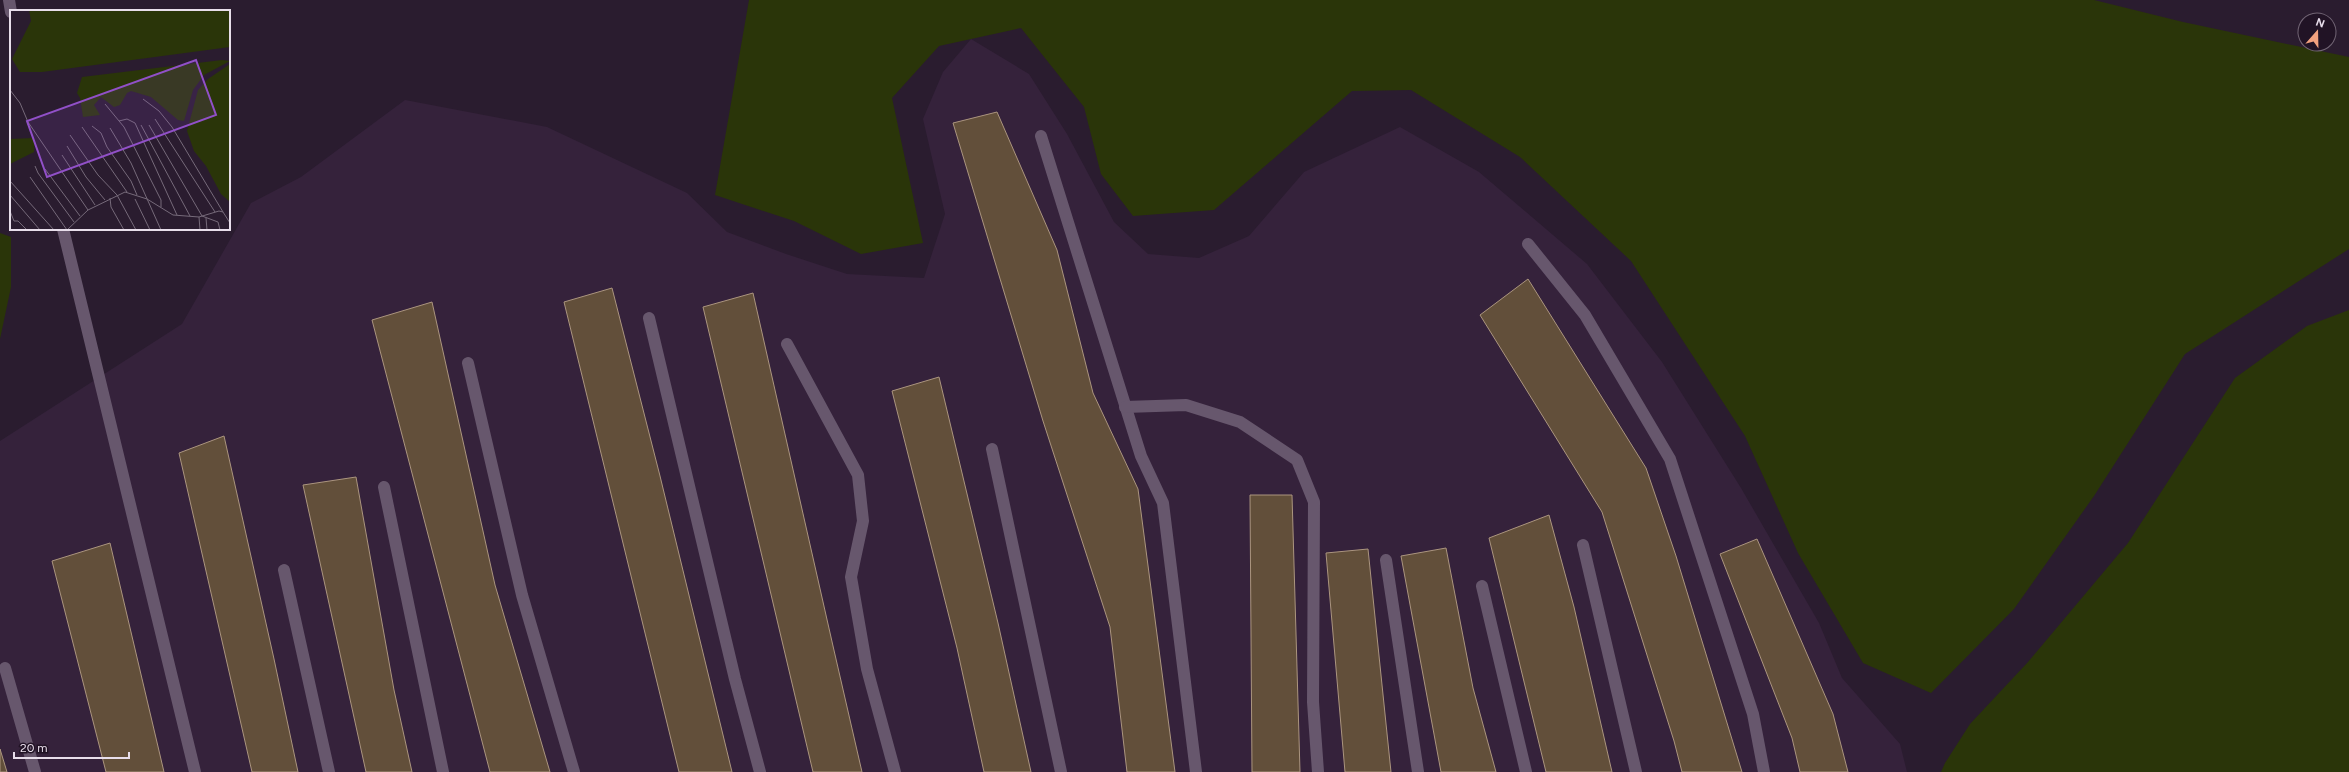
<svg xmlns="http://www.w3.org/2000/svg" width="2349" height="772" font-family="Figtree,sans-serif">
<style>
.built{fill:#35223b}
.green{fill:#2a3509}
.building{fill:#624f3a;stroke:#ab957f}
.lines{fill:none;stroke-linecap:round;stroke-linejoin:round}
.lane{stroke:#67576d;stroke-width:12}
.street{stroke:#67576d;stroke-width:12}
.inset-road{fill:none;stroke:#766a7a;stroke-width:1}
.view{fill:#9150c8;fill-opacity:0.15;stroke:#9150c8;stroke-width:2}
.inset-edge{fill:none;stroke:#e8deeb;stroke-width:2}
</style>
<rect width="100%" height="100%" fill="#2a1c2f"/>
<polygon class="built" points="971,39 1029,74 1067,134 1114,222 1148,254 1199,258 1249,236 1304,172 1400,127 1479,172 1587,264 1662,362 1741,488 1819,623 1842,678 1900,744 1907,772 0,772 0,441 182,324 251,203 301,177 405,100 547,127 687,193 727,232 786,254 847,274 924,278 945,214 923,119 943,72"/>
<g class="green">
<polygon points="749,0 2094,0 2183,22 2349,57 2349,249 2185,354 2094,496 2014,609 1931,693 1863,663 1798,553 1745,436 1631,261 1520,157 1411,90 1352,91 1214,210 1133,216 1101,174 1084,107 1021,28 939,46 892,98 923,243 861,254 794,221 715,195"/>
<polygon points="0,233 11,237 11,287 0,339"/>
<polygon points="2349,310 2349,772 1941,772 1945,763 1970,724 2028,662 2128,543 2235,378 2307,326"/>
</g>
<g class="building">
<polygon points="997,112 1057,250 1093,393 1138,489 1175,772 1127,772 1110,627 1043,421 953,123"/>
<polygon points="1528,279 1646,468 1676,556 1742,772 1682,772 1674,741 1602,512 1480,315"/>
<polygon points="612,288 660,476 732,772 679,772 564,302"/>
<polygon points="753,293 833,646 862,772 813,772 703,307"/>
<polygon points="432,302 495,585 550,772 490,772 372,320"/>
<polygon points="939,377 998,623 1031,772 984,772 957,648 892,391"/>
<polygon points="224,436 274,659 298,772 252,772 179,453"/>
<polygon points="356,477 394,690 412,772 366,772 303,485"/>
<polygon points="1250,495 1292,495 1300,772 1252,772"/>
<polygon points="1549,515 1574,607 1612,772 1546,772 1489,538"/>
<polygon points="1757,539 1833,714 1848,772 1800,772 1792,738 1720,554"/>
<polygon points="110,543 164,772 106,772 52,561"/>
<polygon points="1446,548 1473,688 1496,772 1441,772 1401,556"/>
<polygon points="1368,549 1391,772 1345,772 1326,553"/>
<polygon points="0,749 7,772 0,772"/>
</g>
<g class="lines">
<g class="lane">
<polyline points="1041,136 1141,456 1163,503 1196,772"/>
<polyline points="1528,244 1585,315 1670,459 1753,714 1764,772"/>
<polyline points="649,318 735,679 760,772"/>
<polyline points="787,344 858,475 863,521 851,577 867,669 895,772"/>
<polyline points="468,363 522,595 574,772"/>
<polyline points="1125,407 1186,405 1240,422 1297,460 1314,502 1313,702 1318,772"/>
<polyline points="992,449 1061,772"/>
<polyline points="384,487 443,772"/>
<polyline points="1583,545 1636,772"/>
<polyline points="1386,560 1418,772"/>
<polyline points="284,570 329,772"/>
<polyline points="1482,586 1526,772"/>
<polyline points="5,668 35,772"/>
</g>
<g class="street">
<polyline points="9,0 11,12"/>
<polyline points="63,229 195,772"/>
</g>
</g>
<g transform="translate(10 10)">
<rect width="220" height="220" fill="#2a1c2f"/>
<path d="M19,0H220V37L32,62H10L2,49L21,11ZM212,50L220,51L194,65L183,80L174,111L168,110L141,87L121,81L117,83L110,95L104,97L91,87L84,95L90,105L73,107L70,88L67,83L72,67ZM220,54V192L211,184L196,156L184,141L177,121L188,80L198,69ZM24,128V142L0,154V129Z" fill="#2a3509"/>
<path class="inset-road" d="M0,80L10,93L18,112L78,200M133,89L149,101L162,117L213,202M95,94L114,117L151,190V197M145,109L205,202M109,111L117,109L125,113L167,205M131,115L180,206M139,115L192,206L208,212L210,220M82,116L91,123L97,137L121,171L127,185M72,117L117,182M100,118L121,153L151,220M60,125L88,165L107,185L126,220M57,136L76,167L95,190M52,145L85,195M25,156L28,163L64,212M35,159L70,206M20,167L57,220M0,171L44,220M0,185L30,220M100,188L101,197L114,220M125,189L140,220M0,201L4,211H8L17,220M189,207L190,220M196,208L197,220M57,220L78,200L115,182L137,189L163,205L189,207L209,201L213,202L220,213"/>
<path class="view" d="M186,50L206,105L37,167L17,111Z"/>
<rect width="220" height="220" class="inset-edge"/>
</g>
<g transform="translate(2317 32) rotate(20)"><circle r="19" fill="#211325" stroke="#716474"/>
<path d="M0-3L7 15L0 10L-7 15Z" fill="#f2a17e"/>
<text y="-6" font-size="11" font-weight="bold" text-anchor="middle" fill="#e8deeb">N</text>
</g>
<path d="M14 752v6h115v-6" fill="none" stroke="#e8deeb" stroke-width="2"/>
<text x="20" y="752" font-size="12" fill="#e8deeb" stroke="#211325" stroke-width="3" paint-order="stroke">20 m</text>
</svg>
